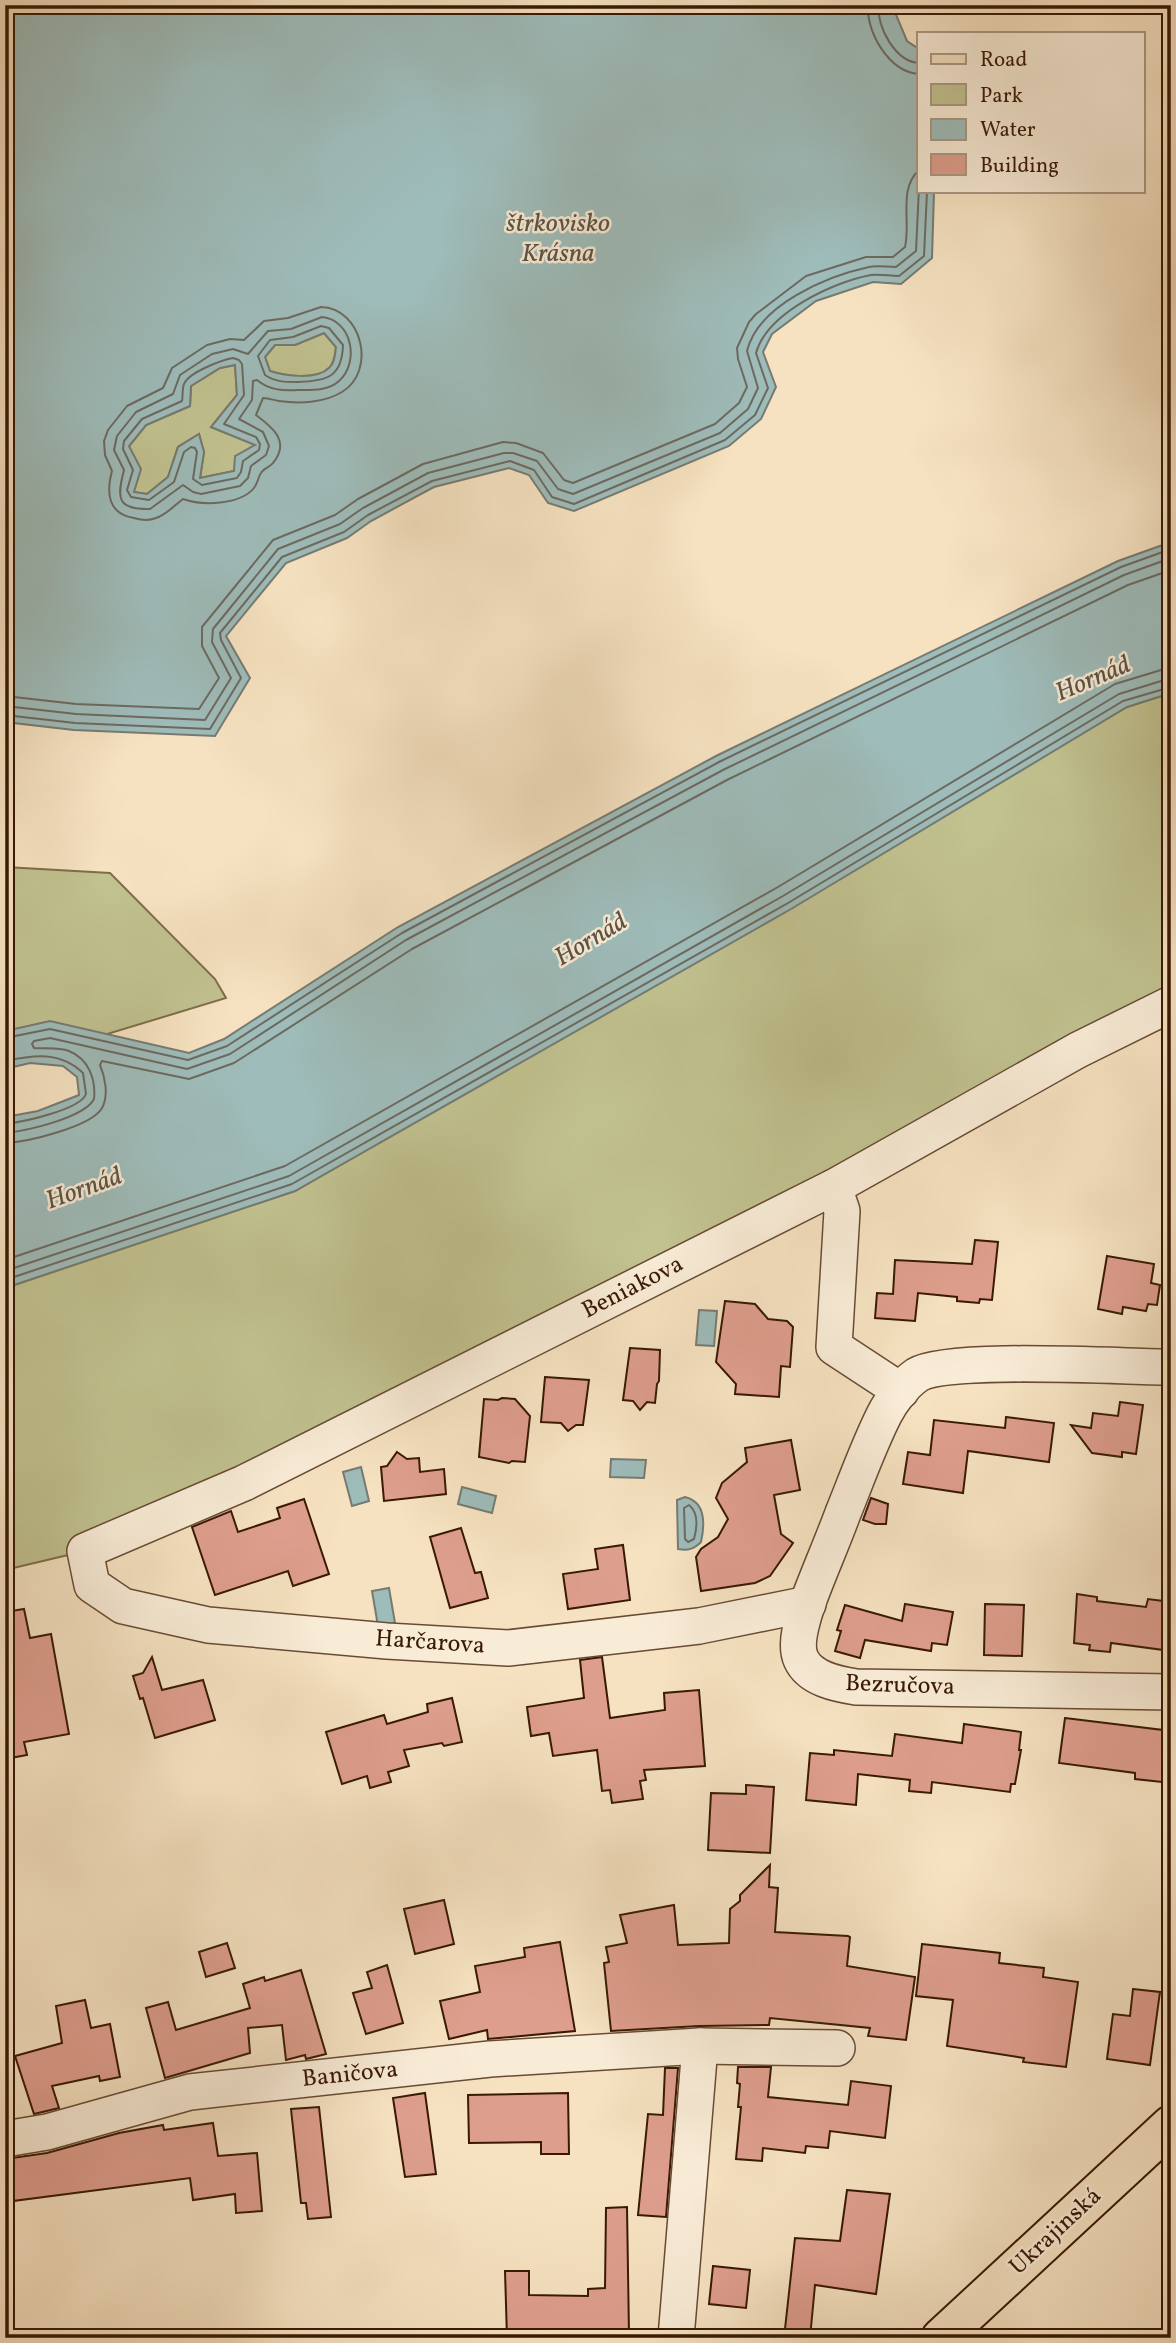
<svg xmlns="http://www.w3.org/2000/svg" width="1176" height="2343" font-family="Vollkorn,serif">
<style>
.green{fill:#c1c290;stroke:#7d6e4a;stroke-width:2}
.water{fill:#9ebcba;stroke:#767b72;stroke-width:2;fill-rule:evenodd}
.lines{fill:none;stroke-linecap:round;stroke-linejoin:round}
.shore{stroke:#6c6a60;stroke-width:2}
.building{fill:#de9e8d;stroke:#391905;stroke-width:2}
.minor-casing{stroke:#684b34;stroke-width:38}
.major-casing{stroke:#391905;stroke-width:42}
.minor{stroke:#f9ecd7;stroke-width:35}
.major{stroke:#f6e2c1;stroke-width:38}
.labels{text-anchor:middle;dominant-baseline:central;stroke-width:5;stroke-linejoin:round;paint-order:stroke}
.street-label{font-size:24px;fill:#391905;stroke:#f9ecd7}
.water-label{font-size:26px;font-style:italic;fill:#5c5244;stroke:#f9ecd7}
</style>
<rect width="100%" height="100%" fill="#f6e2c1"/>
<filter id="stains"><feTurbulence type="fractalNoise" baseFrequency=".00286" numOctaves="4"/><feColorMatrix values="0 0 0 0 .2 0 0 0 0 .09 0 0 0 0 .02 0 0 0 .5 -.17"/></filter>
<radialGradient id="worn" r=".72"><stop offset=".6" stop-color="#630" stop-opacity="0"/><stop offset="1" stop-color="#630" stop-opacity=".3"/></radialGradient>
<g class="green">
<path d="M324,333L336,347C335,354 335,363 329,368C317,381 285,376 270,371L265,357L275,345H295Z"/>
<polygon points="235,365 237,395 211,427 256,445 234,471 200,478 204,452 199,434 178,447 168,477 147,494 133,492 129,446 146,425 190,406 191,386 220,368"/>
<polygon points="1171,693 1171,1004 85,1551 5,1570 5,1288 295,1191 1127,707"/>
<polygon points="5,867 110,873 215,979 226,998 5,1065"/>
</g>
<g class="water">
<path d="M5,5H895L894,10L907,41L919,49V191H934L932,258L901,284L873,282L816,301L772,334L763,352L776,387L761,419L729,446L574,511L548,503L529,475L509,468L434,487L371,521L347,538L286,563L226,636L250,678L215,736L74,730L5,722ZM324,333L336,347C335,354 335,363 329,368C317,380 285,376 270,371L265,357L275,345H295ZM235,365L237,395L211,427L255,445L235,456L234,471L200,478L204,452L199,434L178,447L168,477L147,494L134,492L141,469L129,446L146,425L190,406L191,386L220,368Z"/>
<polygon points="1171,542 1171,693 1127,707 791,909 295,1191 5,1288 5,1117 38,1111 79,1095 77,1077 63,1066 30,1063 5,1069 5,1031 50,1021 189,1053 224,1039 398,927 716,756 1118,561"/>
<polygon points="699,1310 717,1311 714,1346 696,1345"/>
<polygon points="611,1459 646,1460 644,1478 610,1477"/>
<polygon points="361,1467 369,1501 352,1506 343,1472"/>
<polygon points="462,1487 496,1496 492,1513 458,1504"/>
<path d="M685,1497C706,1502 705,1524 701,1542C694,1549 688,1551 678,1549L677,1500Z"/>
<polygon points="389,1588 395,1623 378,1626 372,1591"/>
</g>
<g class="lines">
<g class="shore">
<path d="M868,5C866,32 889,72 919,74"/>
<path d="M879,5C876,27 896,62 919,63"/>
<path d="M321,307C362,308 377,371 342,392C324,403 299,404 279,401C273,400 269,398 263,398L256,415C272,427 291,441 273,463C270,467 263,469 261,473C258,477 258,483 254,488C240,505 202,506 183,499C175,505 166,515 156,518C149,521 141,520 134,518C108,514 106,493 112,471L105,455L104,441L108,430L127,406L163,388L172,368L207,345L230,339L244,340L264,321L288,318Z"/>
<path d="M322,317C352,320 360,362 339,381C328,391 312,390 298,390C282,391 269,390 257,380L253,381L252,400L239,419L263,432L269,446L266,455L251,466L248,478L240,486L201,494L193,492L183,485L150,509C116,510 117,497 124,470L114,450L117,436L136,412L173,394L180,375L212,354L233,349L248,354L268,331L291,329Z"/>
<path d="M321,326L329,328L343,345C342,378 326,381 298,382C285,382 275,382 265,375L258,356L270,340L293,337Z"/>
<path d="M233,358L239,360L242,364L244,395L224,424L256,437L260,444L259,450L243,461L241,472L237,478L202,485L193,479L197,452L195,448L191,447L184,452L174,482L149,500L131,497L127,490L133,470L123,449L124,441L142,419L182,401C183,396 182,389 184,384C189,372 222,360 233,358Z"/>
<path d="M5,696L76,704L199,709L219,678L202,646V627L273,540L335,515L358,499L423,464L503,442L516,443L543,453L564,480L573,483L715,424L739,403L747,387L738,359L737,348L749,322L756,314L806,276L866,257H893L905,247C911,222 898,189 919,170"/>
<path d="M5,706L76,714L205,720L231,678L212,642L213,629L278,549L340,524L363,508L428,473L504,453H513L537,461L558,489L573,494L720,433L748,409L758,388L747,351C758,305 827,276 869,267C877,265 887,267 896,267L916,251L919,187"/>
<path d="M5,715L75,723L210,729L241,678L221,640L220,633L282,557L344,532L368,515L432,481L510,461L534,470L552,497L574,504L725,440L755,415L768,388L756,353C767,313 833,282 871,275C880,274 890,276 899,276L924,256L927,191"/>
<polyline points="5,1038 50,1029 188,1060 227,1046 402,933 719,762 1121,567 1171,549"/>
<path d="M5,1061C34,1055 60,1051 83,1073L86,1094C80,1110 22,1122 5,1124"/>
<path d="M5,1133C26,1131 84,1118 94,1099C96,1080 89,1059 69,1051C59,1047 45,1049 34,1048L32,1044L34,1041L50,1038L187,1069L230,1054L406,940L723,770L1124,575L1171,558"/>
<path d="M5,1143C27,1142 91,1127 102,1108C109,1095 105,1077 100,1065L102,1061L189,1079L234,1063L412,949L727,780L1128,585L1171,570"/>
<polyline points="5,1260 285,1166 778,887 1115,684 1171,667"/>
<polyline points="5,1271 289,1176 783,896 1119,694 1171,678"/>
<polyline points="5,1280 292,1184 788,903 1123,701 1171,687"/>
<path d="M689,1505C699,1513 697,1528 694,1539L688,1542L685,1539L684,1508Z"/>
</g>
</g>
<g class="building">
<polygon points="975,1240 998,1242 992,1300 980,1299 979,1303 957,1301 957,1297 918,1293 915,1321 875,1318 877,1293 893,1294 895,1260 972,1264"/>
<polygon points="1107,1256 1154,1264 1151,1283 1160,1285 1157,1305 1148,1304 1146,1311 1123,1307 1122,1314 1098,1309"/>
<polygon points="725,1301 755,1304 768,1319 787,1321 793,1327 790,1367 781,1366 779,1397 735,1394 736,1384 716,1362"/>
<polygon points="630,1348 660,1350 659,1381 657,1384 655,1403 647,1402 640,1410 633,1401 623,1400"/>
<polygon points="545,1377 589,1380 583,1425 576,1425 568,1431 561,1423 541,1422"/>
<polygon points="502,1398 515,1399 530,1416 525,1462 512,1461 509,1463 479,1457 484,1399 498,1400"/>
<polygon points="1120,1402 1143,1405 1136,1454 1122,1452 1122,1457 1092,1453 1071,1425 1091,1428 1093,1413 1118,1416"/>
<polygon points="1006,1417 1054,1423 1049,1462 968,1451 963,1493 903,1484 908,1452 930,1455 934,1420 1005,1428"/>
<polygon points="791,1440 800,1490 774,1495 781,1534 793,1543 770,1576 755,1583 701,1591 696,1557 701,1549 718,1537 728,1519 716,1498 722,1483 747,1462 745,1448"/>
<polygon points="397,1452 407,1459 419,1458 420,1472 444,1469 446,1494 384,1501 381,1467 387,1466"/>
<polygon points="871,1498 888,1504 886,1524 875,1524 863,1520"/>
<polygon points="304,1499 329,1574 293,1586 288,1571 215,1595 192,1527 231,1511 238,1532 280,1518 277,1508"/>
<polygon points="461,1528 475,1573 481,1572 488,1598 450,1608 430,1537"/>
<polygon points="623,1545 630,1600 568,1609 563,1574 598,1569 595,1549"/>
<polygon points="1077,1594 1097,1597 1097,1601 1146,1607 1148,1599 1171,1602 1171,1651 1111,1643 1110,1652 1089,1650 1090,1645 1074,1643"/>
<polygon points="905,1604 953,1612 947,1645 932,1643 931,1651 865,1640 860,1658 835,1651 841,1631 837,1630 845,1605 902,1621"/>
<polygon points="985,1604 1024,1605 1022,1656 984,1655"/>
<polygon points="24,1609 30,1638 51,1634 69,1734 24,1742 27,1755 5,1759 5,1612"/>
<polygon points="152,1657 162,1690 203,1680 215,1720 155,1738 143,1698 140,1699 133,1676 143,1673"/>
<polygon points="602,1657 610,1718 665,1710 664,1693 699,1690 705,1766 644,1770 646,1780 640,1781 643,1799 612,1803 610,1790 602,1791 597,1750 553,1756 549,1733 531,1736 527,1707 584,1698 580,1660"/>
<polygon points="452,1698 462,1742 444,1746 442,1743 404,1750 409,1766 388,1772 391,1782 370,1788 367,1776 342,1784 326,1732 384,1715 387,1724 428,1712 427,1704"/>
<polygon points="1065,1718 1171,1731 1171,1783 1135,1779 1135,1773 1059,1763"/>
<polygon points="964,1724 1021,1732 1019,1750 1021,1750 1015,1784 1011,1784 1010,1792 932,1782 931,1793 909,1791 910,1780 858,1774 856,1805 806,1800 810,1753 834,1755 834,1750 892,1756 895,1734 962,1743"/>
<polygon points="746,1785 774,1787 770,1853 708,1850 711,1793 746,1794"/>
<polygon points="770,1865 769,1887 778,1888 775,1932 848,1936 850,1937 847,1966 915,1977 906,2040 868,2036 870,2028 770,2018 769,2025 699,2026 611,2031 604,1963 609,1962 606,1947 627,1943 620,1915 674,1905 678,1945 729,1943 730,1909 740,1901 740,1895"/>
<polygon points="444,1900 454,1944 415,1954 404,1909"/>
<polygon points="560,1942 575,2031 488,2039 487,2030 449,2039 440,2001 480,1992 475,1966 525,1957 524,1948"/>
<polygon points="227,1943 235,1968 206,1977 199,1952"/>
<polygon points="922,1944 1000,1953 999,1963 1044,1968 1043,1977 1078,1982 1066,2067 1023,2062 1024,2058 947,2046 953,2000 916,1996"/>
<polygon points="387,1965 403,2023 366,2034 353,1993 372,1988 367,1972"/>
<polygon points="301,1970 326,2054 306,2059 305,2055 286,2060 282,2025 248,2028 250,2053 165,2078 146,2008 168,2002 176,2030 250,2008 243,1984 264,1977 265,1981"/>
<polygon points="1133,1989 1160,1992 1150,2065 1107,2059 1113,2014 1130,2016"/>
<polygon points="85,2000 91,2028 110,2024 120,2077 100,2081 99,2076 52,2086 59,2108 34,2114 15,2056 62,2043 56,2006"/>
<polygon points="738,2067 771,2067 768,2097 848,2105 851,2081 891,2086 885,2138 830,2131 828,2148 806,2146 805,2153 763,2148 762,2161 736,2159 741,2107 738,2107 740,2084 737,2083"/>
<polygon points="665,2068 678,2068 666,2217 638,2215 648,2114 663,2115"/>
<polygon points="425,2093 436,2174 405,2177 393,2098"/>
<polygon points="568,2093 569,2154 541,2154 541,2142 469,2143 468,2095"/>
<polygon points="319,2107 331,2217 308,2219 306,2203 301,2203 291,2109"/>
<polygon points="213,2123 218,2156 257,2153 262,2211 236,2213 235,2194 193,2200 190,2178 5,2202 5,2159 47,2153 119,2133 163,2125 164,2130"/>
<polygon points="847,2190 890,2194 876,2294 815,2285 810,2338 784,2338 795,2238 840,2241"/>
<polygon points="627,2207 629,2334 507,2338 505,2271 529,2271 529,2295 588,2296 588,2289 605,2288 606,2208"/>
<polygon points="713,2266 750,2270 746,2308 709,2304"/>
</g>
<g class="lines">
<defs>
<g id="minor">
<polyline points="834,1187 842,1211 834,1347 901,1391"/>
<path d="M1171,1367C1126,1367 947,1356 917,1375C904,1384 891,1401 884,1415C868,1447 856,1481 843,1513C832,1543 819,1572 808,1602C803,1617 794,1644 801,1659C810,1679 837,1684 856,1687L1171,1692"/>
<polyline points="808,1604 699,1626 508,1648 387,1641 208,1625 123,1606 92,1585 85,1551 244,1483 834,1187 1078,1050 1171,1004"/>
<polyline points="5,2139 47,2132 190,2092 490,2059 700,2046 837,2048"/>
<polyline points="676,2338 700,2046"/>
</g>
<polyline id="major" points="941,2338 1171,2125"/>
</defs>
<use href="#minor" class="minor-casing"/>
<use href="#major" class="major-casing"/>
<use href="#minor" class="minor"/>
<use href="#major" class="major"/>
</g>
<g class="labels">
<g class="street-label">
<text transform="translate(633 1288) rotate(-27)">Beniakova</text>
<text transform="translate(430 1643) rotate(4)">Harčarova</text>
<text transform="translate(900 1686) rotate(2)">Bezručova</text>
<text transform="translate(350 2075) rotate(-6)">Baničova</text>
<text transform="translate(1056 2232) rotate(-43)">Ukrajinská</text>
</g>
<g class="water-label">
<text x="558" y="224">štrkovisko<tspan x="558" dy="30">Krásna</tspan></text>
<text transform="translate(1093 679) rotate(-23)">Hornád</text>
<text transform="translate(591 940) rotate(-31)">Hornád</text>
<text transform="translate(84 1189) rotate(-20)">Hornád</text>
</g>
</g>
<rect width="1176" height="2343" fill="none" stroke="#f6e2c1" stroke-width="28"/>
<rect x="7" y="7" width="1162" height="2329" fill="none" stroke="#391905" stroke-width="3.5"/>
<rect x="14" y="14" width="1148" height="2315" fill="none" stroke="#391905" stroke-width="2"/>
<rect x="917" y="32" width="228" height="161" fill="#f9ecd7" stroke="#ac9883" stroke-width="2"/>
<rect x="931" y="54" width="35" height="10" fill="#f6e2c1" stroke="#ac9883" stroke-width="2"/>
<text x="980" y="66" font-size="21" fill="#391905">Road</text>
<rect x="931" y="84" width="35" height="21" fill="#c1c290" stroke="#ac9883" stroke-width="2"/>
<text x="980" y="102" font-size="21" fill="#391905">Park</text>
<rect x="931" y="119" width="35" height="21" fill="#9ebcba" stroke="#ac9883" stroke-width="2"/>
<text x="980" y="136" font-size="21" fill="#391905">Water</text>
<rect x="931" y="154" width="35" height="21" fill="#de9e8d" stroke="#ac9883" stroke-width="2"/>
<text x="980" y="172" font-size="21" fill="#391905">Building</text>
<rect width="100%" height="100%" filter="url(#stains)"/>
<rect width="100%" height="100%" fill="url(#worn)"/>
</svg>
